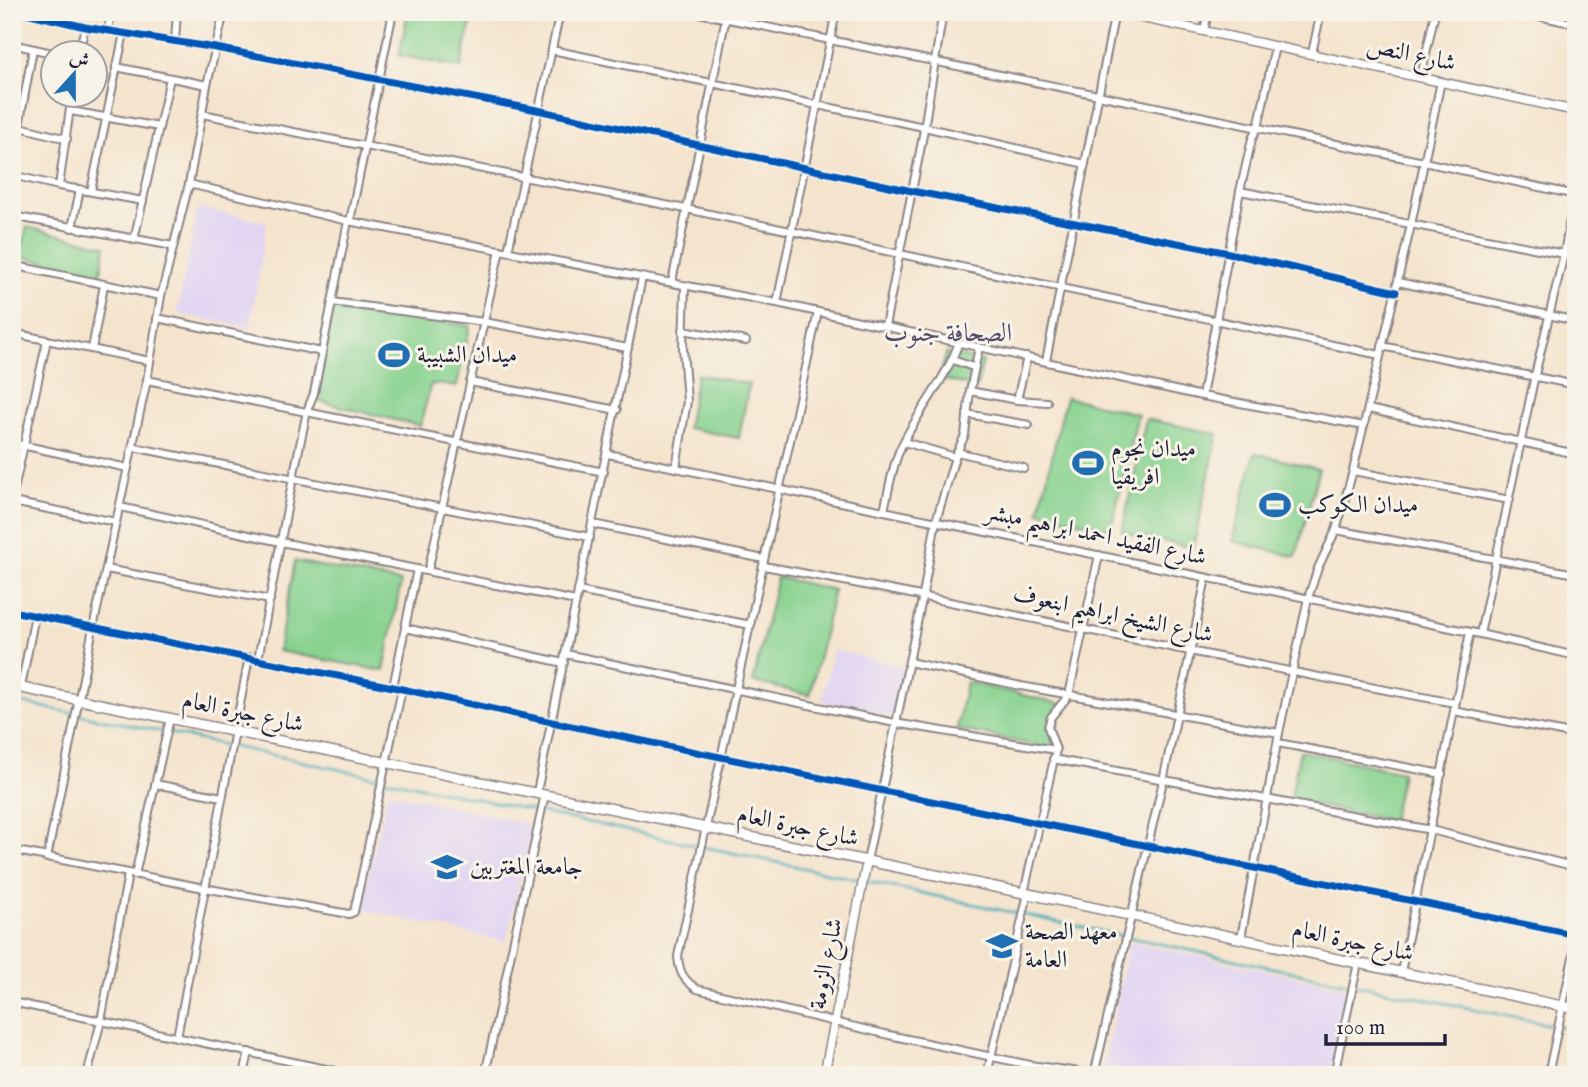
<svg xmlns="http://www.w3.org/2000/svg" width="1588" height="1087" font-family="'IM FELL English',Amiri,serif">
<style>
.built{fill:#e1d4f3}
.green{fill:#87d28f;stroke:#547a65;stroke-width:2}
.lines{fill:none;stroke-linecap:round;stroke-linejoin:round}
.stream{stroke:#3dabbb;stroke-width:2.5}
.minor-casing{stroke:#8c8384;stroke-width:10}
.tertiary-casing{stroke:#8c8384;stroke-width:11}
.secondary-casing{stroke:#8c8384;stroke-width:12}
.minor{stroke:#fff;stroke-width:6}
.tertiary{stroke:#fff;stroke-width:8}
.secondary{stroke:#fff;stroke-width:9}
.cycleway-casing{stroke:#f7f3e8;stroke-width:11}
.cycleway{stroke:#0057b8;stroke-width:7}
.labels{text-anchor:middle;dominant-baseline:central;stroke-width:6;stroke-linejoin:round;paint-order:stroke}
.street-label{font-size:24px;fill:#22223b;stroke:#f7f3e8}
.poi-label{font-size:24px;fill:#22223b;stroke:#f7f3e8;text-anchor:start}
.neighbourhood-label{font-size:26px;fill:#564c6e;stroke:#f7f3e8}
</style>
<rect width="100%" height="100%" fill="#f7f3e8"/>
<filter id="ink" filterUnits="userSpaceOnUse"><feTurbulence type="fractalNoise" baseFrequency=".0143" numOctaves="2"/><feDisplacementMap in="SourceGraphic" scale="14" xChannelSelector="R" yChannelSelector="G"/><feConvolveMatrix kernelMatrix="1 2 1 2 8 2 1 2 1" color-interpolation-filters="sRGB"/></filter>
<filter id="wash" filterUnits="userSpaceOnUse"><feTurbulence type="fractalNoise" baseFrequency=".00686" numOctaves="4" result="noise"/><feDisplacementMap in="SourceGraphic" scale="28" xChannelSelector="R" yChannelSelector="G"/><feGaussianBlur stdDeviation="1.57" result="paint"/><feColorMatrix in="noise" values="0 0 0 0 0 0 0 0 0 0 0 0 0 0 0 0 0 1.4 0 .05"/><feComposite in="paint" operator="in"/></filter>
<g filter="url(#wash)">
<rect width="100%" height="100%" fill="#f5e4cd"/>
<g class="built">
<polygon points="198,208 267,222 250,328 177,313"/>
<polygon points="833,650 906,667 895,717 822,701"/>
<polygon points="388,792 533,825 506,942 361,909"/>
<polygon points="1129,942 1348,988 1330,1075 1142,1075 1104,1067"/>
</g>
<g class="green">
<polygon points="408,12 473,12 461,68 399,55"/>
<polygon points="27,227 106,246 100,275 20,256"/>
<polygon points="334,306 470,326 457,386 431,384 420,426 315,400"/>
<polygon points="946,353 983,361 977,387 940,379"/>
<polygon points="697,374 749,384 739,438 687,428"/>
<polygon points="1066,397 1138,414 1111,529 1039,512"/>
<polygon points="1146,419 1218,434 1193,548 1122,532"/>
<polygon points="1255,453 1319,469 1296,557 1232,541"/>
<polygon points="295,561 401,582 384,671 278,651"/>
<polygon points="777,577 834,590 810,695 753,682"/>
<polygon points="966,682 1062,704 1052,749 957,729"/>
<polygon points="1300,751 1402,772 1392,821 1290,800"/>
</g>
<g class="lines">
<polyline class="stream" points="12,701 126,724 1274,968 1576,1030"/>
</g>
</g>
<g filter="url(#ink)">
<g class="lines">
<defs>
<g id="minor">
<polyline points="22,12 85,27 216,48 537,110 912,191 1229,253 1396,292"/>
<polyline points="378,12 393,15"/>
<polyline points="694,12 1424,162 1576,195"/>
<polyline points="1520,12 1576,24"/>
<polyline points="108,31 111,12"/>
<polyline points="1204,31 1208,12"/>
<polyline points="175,41 177,12"/>
<polyline points="12,44 52,53"/>
<polyline points="552,50 924,127 1085,164"/>
<polyline points="79,52 85,27"/>
<polyline points="1312,53 1321,12"/>
<polyline points="116,67 207,85"/>
<polyline points="1421,77 1435,12"/>
<polyline points="71,111 159,127"/>
<polyline points="202,114 686,209 1380,355"/>
<polyline points="12,125 67,139"/>
<polyline points="16,176 59,186 143,201"/>
<polyline points="189,184 348,221 777,303 1202,396 1364,426"/>
<polyline points="59,186 72,94"/>
<polyline points="91,191 124,33"/>
<polyline points="1240,191 1564,254"/>
<polyline points="12,193 16,176 19,126 33,49"/>
<polyline points="12,216 173,246"/>
<polyline points="350,221 393,12"/>
<polyline points="72,228 80,189"/>
<polyline points="134,240 170,78"/>
<polyline points="508,251 560,12"/>
<polyline points="12,265 161,296"/>
<polyline points="672,282 727,12"/>
<polyline points="1398,282 1576,321"/>
<polyline points="332,302 484,322 628,348"/>
<polyline points="777,303 836,12"/>
<path d="M818,312L678,956C679,973 684,980 697,989L889,1035L1030,1065L1100,1075"/>
<polyline points="157,318 322,352"/>
<polyline points="885,326 922,141 943,12"/>
<polyline points="683,330 746,341"/>
<polyline points="12,333 150,361"/>
<polyline points="1382,346 1576,385"/>
<polyline points="92,349 104,285"/>
<polyline points="953,360 973,367"/>
<polyline points="1046,361 1115,12"/>
<polyline points="147,380 604,472"/>
<polyline points="470,382 617,410"/>
<polyline points="970,391 1017,400 1047,402"/>
<polyline points="1202,396 1240,191 1252,139 1259,123 1275,46"/>
<polyline points="1017,400 1027,357"/>
<polyline points="1368,409 1576,454"/>
<polyline points="967,414 1029,425"/>
<polyline points="904,442 955,457"/>
<polyline points="12,443 128,468"/>
<polyline points="133,447 590,537"/>
<polyline points="957,452 1024,468"/>
<polyline points="608,454 1480,634 1576,656"/>
<polyline points="676,468 687,401 683,348 685,286"/>
<polyline points="1353,471 1510,500"/>
<polyline points="12,499 47,340"/>
<polyline points="12,502 116,522"/>
<polyline points="120,507 281,542 576,601"/>
<path d="M884,510C889,490 892,466 901,447C918,411 946,380 959,342"/>
<polyline points="593,524 764,559"/>
<polyline points="1336,530 1576,574"/>
<path d="M764,566C995,608 1224,661 1455,703"/>
<polyline points="106,569 270,600"/>
<polyline points="428,571 500,250"/>
<polyline points="578,591 751,625"/>
<polyline points="12,611 393,687 552,722 1576,935"/>
<polyline points="405,628 564,663"/>
<polyline points="1480,634 1535,375 1564,254 1576,186"/>
<polyline points="566,654 895,723 1056,750"/>
<polyline points="258,659 293,478 307,411 314,393 348,221"/>
<polyline points="909,662 1021,686 1279,733"/>
<polyline points="21,687 35,615"/>
<polyline points="393,687 417,569"/>
<polyline points="1454,711 1576,735"/>
<polyline points="1278,743 1442,774"/>
<polyline points="1053,759 1431,830 1576,867"/>
<polyline points="155,784 222,797"/>
<polyline points="537,792 642,278"/>
<polyline points="12,850 204,888 349,914 354,912 402,689"/>
<polyline points="47,858 93,628 147,380 161,296 189,184 207,85 224,12"/>
<polyline points="867,861 923,595 936,521 955,457 965,435 970,391 979,347"/>
<polyline points="135,875 170,718"/>
<polyline points="1024,893 1056,750 1048,727 1051,717 1069,695 1099,555"/>
<polyline points="1241,938 1279,733 1308,598 1318,568 1336,530 1353,471 1411,225 1441,81"/>
<polyline points="1401,972 1470,632"/>
<polyline points="12,1002 354,1075"/>
<polyline points="177,1037 249,657"/>
<polyline points="12,1074 16,1075"/>
<polyline points="87,1075 101,1021 128,874"/>
<polyline points="244,1075 249,1052"/>
<polyline points="485,1075 545,794"/>
<polyline points="987,1075 1028,893"/>
<polyline points="1094,1075 1163,781 1206,578"/>
<polyline points="1334,1075 1358,963"/>
<polyline points="1548,1075 1576,943"/>
</g>
<g id="tertiary">
<polyline points="1115,12 1576,111"/>
<polyline points="824,1075 867,861"/>
</g>
<polyline id="secondary" points="12,686 1024,893 1576,1009"/>
</defs>
<use href="#minor" class="minor-casing"/>
<use href="#tertiary" class="tertiary-casing"/>
<use href="#secondary" class="secondary-casing"/>
<use href="#minor" class="minor"/>
<use href="#tertiary" class="tertiary"/>
<use href="#secondary" class="secondary"/>
<defs>
<g id="cycleway">
<polyline points="22,12 85,27 216,48 537,110 912,191 1229,253 1396,292"/>
<polyline points="12,611 393,687 552,722 1576,935"/>
</g>
</defs>
<use href="#cycleway" class="cycleway-casing"/>
<use href="#cycleway" class="cycleway"/>
</g>
</g>
<defs>
<symbol id="stadium-bare" viewBox="-9 -9 18 18"><path d="M0-5a6.5 5 0 1 0 0 10a6.5 5 0 1 0 0-10ZM-3.5-1.8h7v3.6h-7Z" fill="#1f6fb2" stroke="#f7f3e8" stroke-width="2.5" paint-order="stroke"/></symbol>
<symbol id="university-bare" viewBox="-9 -9 18 18"><path d="M0-5L7-2L0 1L-7-2ZM-4 1L0 2.5L4 1V4Q0 6-4 4Z" fill="#1f6fb2" stroke="#f7f3e8" stroke-width="2.5" paint-order="stroke"/></symbol>
</defs>
<g fill-rule="evenodd">
<use href="#stadium-bare" x="372" y="333" width="44" height="44"/>
<use href="#stadium-bare" x="1066" y="441" width="44" height="44"/>
<use href="#stadium-bare" x="1253" y="483" width="44" height="44"/>
<use href="#university-bare" x="425" y="845" width="44" height="44"/>
<use href="#university-bare" x="980" y="924" width="44" height="44"/>
</g>
<g class="labels">
<g class="street-label">
<text transform="translate(1411 55) rotate(12)">شارع النص</text>
<text transform="translate(1096 535) rotate(12)">شارع الفقيد احمد ابراهيم مبشر</text>
<text transform="translate(1113 615) rotate(12)">شارع الشيخ ابراهيم ابنعوف</text>
<text transform="translate(243 713) rotate(12)">شارع جبرة العام</text>
<text transform="translate(798 827) rotate(12)">شارع جبرة العام</text>
<text transform="translate(1353 942) rotate(12)">شارع جبرة العام</text>
<text transform="translate(827 964) rotate(-79)">شارع الزومة</text>
</g>
<g class="poi-label">
<text x="417" y="355">ميدان الشبيبة</text>
<text x="1111" y="449">ميدان نجوم<tspan x="1111" dy="28">افريقيا</tspan></text>
<text x="1298" y="505">ميدان الكوكب</text>
<text x="470" y="867">جامعة المغتربين</text>
<text x="1025" y="932">معهد الصحة<tspan x="1025" dy="28">العامة</tspan></text>
</g>
<g class="neighbourhood-label">
<text x="948" y="333">الصحافة جنوب</text>
</g>
</g>
<rect width="1588" height="1087" fill="none" stroke="#f7f3e8" stroke-width="42"/>
<g transform="translate(74 74) rotate(21)"><circle r="33" fill="#f7f3e8" stroke="#a29fa3" stroke-width="2"/>
<path d="M0-5L12 26L0 18L-12 26Z" fill="#1f6fb2"/>
<text y="-10" font-size="19" font-weight="bold" text-anchor="middle" fill="#22223b">ش</text>
</g>
<path d="M1326 1034v10h119v-10" fill="none" stroke="#22223b" stroke-width="3.5"/>
<text x="1336" y="1034" font-size="21" fill="#22223b" stroke="#f7f3e8" stroke-width="5" paint-order="stroke">100 m</text>
</svg>
